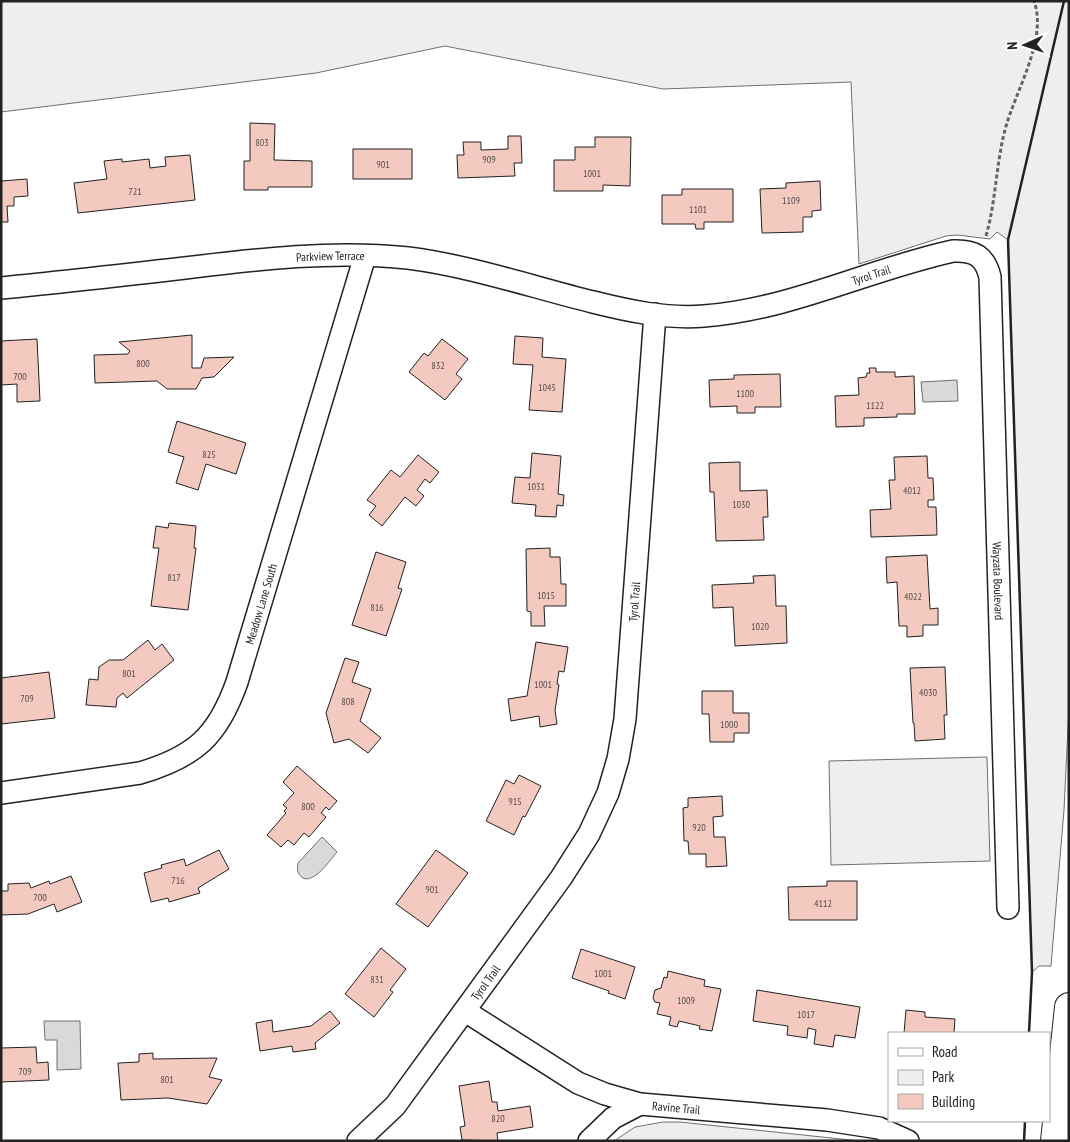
<svg xmlns="http://www.w3.org/2000/svg" width="1070" height="1142" font-family="'PT Sans Narrow',sans-serif">
<style>
.green{fill:#eee;stroke:#6f6f6f}
.water{fill:#d9d9d9;stroke:#6f6f6f}
.building{fill:#f3c9c0;stroke:#222}
.lines{fill:none;stroke-linecap:round;stroke-linejoin:round}
.minor-casing{stroke:#222;stroke-width:24}
.motorway-casing{stroke:#222;stroke-width:30}
.path{stroke:#646464;stroke-width:3;stroke-dasharray:4 2.5;stroke-linecap:butt}
.minor{stroke:#fff;stroke-width:21}
.motorway{stroke:#fff;stroke-width:28}
.wall{stroke:#222;stroke-width:2.5}
.labels{text-anchor:middle;dominant-baseline:central;stroke-width:4;stroke-linejoin:round;paint-order:stroke}
.number-label{font-size:10px;fill:#564c4a}
.street-label{font-size:12px;fill:#222;stroke:#fff}
</style>
<rect width="100%" height="100%" fill="#fff"/>
<g class="green">
<polygon points="1,1 1069,1 1069,707 1064,810 1051,966 1039,966 1032,972 1008,240 997,232 990,239 957,235 946,236 859,264 851,82 663,89 445,46 316,73 1,112"/>
<polygon points="987,757 990,861 831,865 829,761"/>
<polygon points="663,1122 680,1122 860,1141 614,1141 635,1127"/>
</g>
<g class="water">
<polygon points="957,380 958,401 923,402 921,382"/>
<path d="M322,837L337,852C331,859 314,884 303,878C297,874 297,869 298,863Z"/>
<polygon points="44,1021 80,1021 81,1069 57,1070 57,1040 45,1040"/>
</g>
<g class="building">
<polygon points="250,123 275,124 274,160 312,161 312,187 268,187 268,190 244,190 244,161 250,161"/>
<polygon points="508,136 521,136 522,163 514,163 515,176 458,178 457,155 464,155 463,142 481,142 481,150 508,149"/>
<polygon points="595,137 631,137 630,186 603,185 603,191 554,191 554,160 575,160 575,147 595,147"/>
<rect x="353" y="149" width="59" height="30"/>
<polygon points="190,155 195,200 78,213 74,183 107,179 104,161 122,159 122,162 149,159 150,168 166,166 165,157"/>
<polygon points="27,179 28,196 14,197 14,206 7,206 8,222 1,222 1,181"/>
<polygon points="820,181 821,210 812,211 812,217 803,217 803,232 762,233 760,189 786,188 786,183"/>
<polygon points="682,189 733,189 733,222 704,222 704,229 696,229 695,224 662,224 662,195 682,195"/>
<polygon points="192,335 192,368 201,368 204,358 234,357 214,377 202,378 196,389 167,389 157,381 95,383 94,355 128,354 130,351 119,342"/>
<polygon points="515,336 543,338 542,357 566,359 562,412 529,410 533,365 513,364"/>
<polygon points="37,339 40,401 17,402 17,384 1,385 1,341"/>
<polygon points="442,339 468,359 456,374 462,379 445,400 409,372 424,353 428,356"/>
<polygon points="869,368 876,368 876,372 895,372 895,377 914,376 915,414 897,414 897,417 864,418 864,426 836,427 835,396 859,395 858,378 866,377 867,373 870,373"/>
<polygon points="780,374 781,407 755,407 755,413 737,413 737,406 710,407 709,380 734,379 734,375"/>
<polygon points="177,421 246,443 236,474 206,464 198,490 176,483 184,457 168,452"/>
<polygon points="532,453 561,456 558,494 564,495 563,506 557,505 556,517 535,516 536,505 512,503 515,477 530,478"/>
<polygon points="418,455 439,472 430,483 425,479 417,490 424,496 416,506 405,497 382,526 369,515 376,506 367,500 391,470 400,477"/>
<polygon points="927,456 928,478 933,478 934,500 928,500 928,507 936,507 937,535 871,537 870,510 891,509 889,480 895,480 894,457"/>
<polygon points="740,462 740,491 767,490 768,517 763,517 764,540 716,541 714,492 710,492 709,463"/>
<polygon points="169,523 196,526 194,548 196,548 188,610 151,606 159,548 153,548 156,526 168,528"/>
<polygon points="550,548 550,557 560,557 561,584 566,584 566,606 544,606 545,626 531,626 531,612 527,611 526,549"/>
<polygon points="376,552 406,562 398,588 402,589 386,636 352,625"/>
<polygon points="927,555 930,609 938,608 938,625 923,625 923,636 907,637 907,626 899,626 897,582 887,583 886,557"/>
<polygon points="775,575 776,606 786,606 787,643 735,646 733,607 713,608 712,585 754,583 753,576"/>
<polygon points="148,640 155,650 162,644 174,660 127,698 123,693 117,698 116,707 86,705 89,679 98,680 99,667 109,660 123,660"/>
<polygon points="536,642 568,647 564,672 559,671 557,684 559,685 555,710 557,724 540,727 539,716 511,721 508,699 527,696"/>
<polygon points="345,658 359,662 352,682 371,689 360,721 381,738 368,753 349,739 334,743 326,713"/>
<polygon points="945,667 947,715 944,715 945,739 915,741 914,723 913,723 910,668"/>
<polygon points="49,672 55,718 1,724 1,678"/>
<polygon points="702,691 733,691 733,713 749,713 749,733 734,733 734,742 710,742 709,714 702,714"/>
<polygon points="297,766 337,801 329,810 326,807 321,813 326,817 309,837 304,833 294,845 288,840 281,847 267,835 286,813 284,811 287,808 283,805 294,793 283,782"/>
<polygon points="519,775 541,786 525,817 523,816 514,835 486,821 506,780 514,784"/>
<polygon points="722,796 723,816 713,817 714,837 725,837 727,866 706,867 706,854 689,854 688,841 684,841 683,808 688,807 688,798"/>
<polygon points="219,850 229,869 198,888 200,893 169,902 168,898 151,902 144,873 162,868 161,865 184,859 186,866"/>
<polygon points="436,850 468,873 428,927 396,904"/>
<polygon points="71,876 82,902 57,912 54,904 28,914 1,915 1,891 8,891 8,884 29,883 31,888 49,881 50,884"/>
<polygon points="827,881 857,881 857,920 789,920 788,887 827,886"/>
<polygon points="381,948 406,969 390,990 393,992 374,1017 345,994"/>
<polygon points="581,949 635,967 625,999 608,993 609,991 572,978"/>
<polygon points="668,971 705,980 704,986 721,989 712,1031 699,1029 700,1026 679,1021 677,1027 669,1025 671,1017 657,1014 660,1003 655,1002 653,998 655,990 661,988 664,977 667,978"/>
<polygon points="757,990 860,1007 855,1038 835,1035 833,1047 814,1044 816,1030 808,1028 807,1038 787,1035 788,1026 753,1021"/>
<polygon points="906,1010 925,1012 925,1017 955,1019 954,1033 904,1033"/>
<polygon points="330,1011 340,1023 315,1043 316,1049 293,1052 292,1046 260,1051 256,1023 272,1020 273,1032 311,1026"/>
<polygon points="36,1047 37,1063 48,1062 49,1080 1,1082 1,1048"/>
<polygon points="153,1053 153,1059 217,1058 209,1077 222,1080 207,1104 168,1098 121,1100 118,1063 139,1062 139,1054"/>
<polygon points="489,1081 492,1102 497,1102 498,1111 530,1106 533,1127 497,1133 498,1141 462,1140 460,1127 465,1126 459,1086"/>
</g>
<g class="lines">
<defs>
<g id="minor">
<path id="s1" d="M1,288C63,282 124,275 185,268C259,259 334,250 408,258C471,266 532,287 593,302C629,311 666,319 704,316C792,309 867,270 953,251C974,250 985,256 990,277L1008,908"/>
<path id="s2" d="M1,793L140,773C195,757 218,736 237,682L365,256"/>
<path id="s3" d="M465,1011L578,1083L605,1094L640,1104L827,1120L879,1128L908,1141"/>
<path id="s4" d="M358,1141L395,1106L561,878L589,834L608,793L618,759L625,719L655,314"/>
<polyline points="589,1141 613,1118 640,1104"/>
</g>
<polyline id="motorway" points="1055,1141 1069,1007"/>
</defs>
<use href="#minor" class="minor-casing"/>
<use href="#motorway" class="motorway-casing"/>
<path class="path" d="M986,236C996,201 996,164 1005,130C1015,91 1048,40 1034,1"/>
<use href="#minor" class="minor"/>
<use href="#motorway" class="motorway"/>
<g class="wall">
<polyline points="1029,1033 1032,972 1008,240 1064,1"/>
<polyline points="1024,1141 1025,1121"/>
</g>
</g>
<g class="labels">
<g class="number-label">
<text x="262" y="142">803</text>
<text x="489" y="159">909</text>
<text x="383" y="164">901</text>
<text x="592" y="173">1001</text>
<text x="135" y="191">721</text>
<text x="791" y="200">1109</text>
<text x="698" y="209">1101</text>
<text x="143" y="363">800</text>
<text x="438" y="365">832</text>
<text x="20" y="376">700</text>
<text x="547" y="387">1045</text>
<text x="745" y="393">1100</text>
<text x="875" y="405">1122</text>
<text x="209" y="454">825</text>
<text x="536" y="486">1031</text>
<text x="912" y="490">4012</text>
<text x="741" y="504">1030</text>
<text x="174" y="577">817</text>
<text x="546" y="595">1015</text>
<text x="913" y="596">4022</text>
<text x="377" y="607">816</text>
<text x="760" y="626">1020</text>
<text x="129" y="673">801</text>
<text x="543" y="684">1001</text>
<text x="928" y="692">4030</text>
<text x="27" y="698">709</text>
<text x="348" y="701">808</text>
<text x="729" y="724">1000</text>
<text x="515" y="801">915</text>
<text x="308" y="806">800</text>
<text x="699" y="827">920</text>
<text x="178" y="880">716</text>
<text x="432" y="889">901</text>
<text x="40" y="897">700</text>
<text x="823" y="903">4112</text>
<text x="603" y="973">1001</text>
<text x="377" y="979">831</text>
<text x="686" y="1000">1009</text>
<text x="806" y="1014">1017</text>
<text x="25" y="1071">709</text>
<text x="167" y="1079">801</text>
<text x="498" y="1118">820</text>
</g>
<g class="street-label">
<text stroke="none"><textPath href="#s1" startOffset="331">Parkview Terrace</textPath></text>
<text stroke="none"><textPath href="#s1" startOffset="884">Tyrol Trail</textPath></text>
<text stroke="none"><textPath href="#s1" startOffset="1324">Wayzata Boulevard</textPath></text>
<text stroke="none"><textPath href="#s4" startOffset="624">Tyrol Trail</textPath></text>
<text stroke="none"><textPath href="#s2" startOffset="362">Meadow Lane South</textPath></text>
<text stroke="none"><textPath href="#s4" startOffset="204">Tyrol Trail</textPath></text>
<text stroke="none"><textPath href="#s3" startOffset="236">Ravine Trail</textPath></text>
</g>
</g>
<rect width="1070" height="1142" fill="none" stroke="#222222" stroke-width="5"/>
<rect x="888" y="1032" width="162" height="90" fill="#ffffff" stroke="#a7a7a7"/>
<rect x="898" y="1048" width="25" height="8" fill="#ffffff" stroke="#a7a7a7"/>
<text x="932" y="1057" font-size="15" fill="#222222">Road</text>
<rect x="898" y="1070" width="25" height="15" fill="#eeeeee" stroke="#a7a7a7"/>
<text x="932" y="1082" font-size="15" fill="#222222">Park</text>
<rect x="898" y="1094" width="25" height="15" fill="#f3c9c0" stroke="#a7a7a7"/>
<text x="932" y="1107" font-size="15" fill="#222222">Building</text>
<g transform="translate(1025 45) rotate(267)" stroke="#ffffff" stroke-width="4" paint-order="stroke">
<path d="M0-4L9 19L0 12L-9 19Z" fill="#222222"/>
<text y="-8" font-size="14" font-weight="bold" text-anchor="middle" fill="#222222">N</text>
</g>
</svg>
